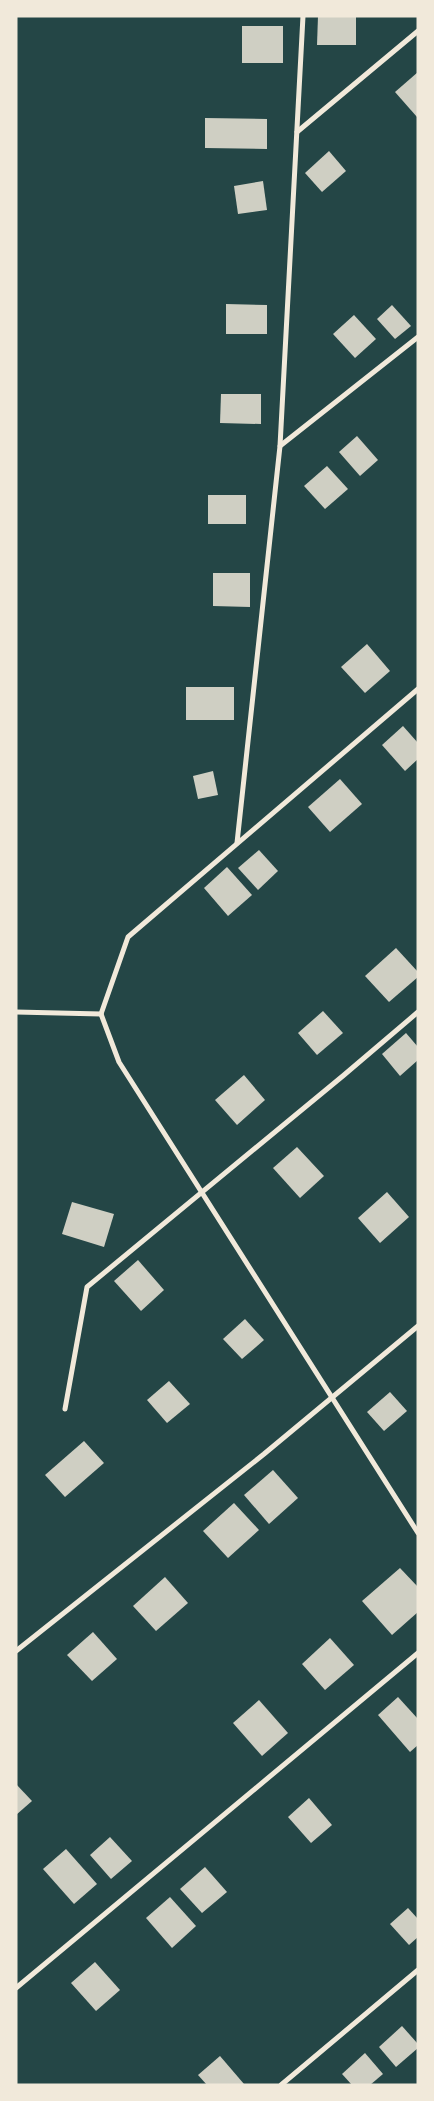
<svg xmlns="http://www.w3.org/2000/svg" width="434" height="2101" font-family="'IBM Plex Sans',sans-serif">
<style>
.green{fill:#244646}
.building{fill:#cfcfc3}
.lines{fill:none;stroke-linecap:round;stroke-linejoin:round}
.minor{stroke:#f1e9da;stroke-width:5}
</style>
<rect width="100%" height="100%" fill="#0f3d3e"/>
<rect class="green" x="16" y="16" width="402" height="2069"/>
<g class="building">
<polygon points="318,16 356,16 356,45 317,45"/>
<rect x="242" y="26" width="41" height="37"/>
<polygon points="418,72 418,117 417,117 395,92"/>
<polygon points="205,118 267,119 267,149 205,148"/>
<polygon points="329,151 346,171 322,192 305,173"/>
<polygon points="263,181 267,210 238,214 234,186"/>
<polygon points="226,304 267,305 267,334 226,334"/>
<polygon points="392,305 411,326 395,339 377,319"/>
<polygon points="354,315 376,339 355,358 333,334"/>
<polygon points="221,394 261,394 261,424 220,423"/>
<polygon points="357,436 378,460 360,476 339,452"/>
<polygon points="327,466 348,489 325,509 304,486"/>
<rect x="208" y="495" width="38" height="29"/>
<polygon points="213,573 250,573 250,607 213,606"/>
<polygon points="367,644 390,671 365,693 341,667"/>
<rect x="186" y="687" width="48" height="33"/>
<polygon points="403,726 418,743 418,759 405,771 382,745"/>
<polygon points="213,771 218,795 198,799 193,776"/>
<polygon points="340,779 362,804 330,832 308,807"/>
<polygon points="259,850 278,871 258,890 238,868"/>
<polygon points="227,867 252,895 228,916 204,888"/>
<polygon points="396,948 418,972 418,977 389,1002 365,976"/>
<polygon points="323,1011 343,1033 317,1055 298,1033"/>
<polygon points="406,1033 418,1047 418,1060 400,1076 382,1054"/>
<polygon points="244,1075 265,1100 237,1125 215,1100"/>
<polygon points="297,1147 324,1176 300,1198 273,1168"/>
<polygon points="387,1192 409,1217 380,1243 358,1218"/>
<polygon points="72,1202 114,1214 104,1247 62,1234"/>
<polygon points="138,1260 164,1290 141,1311 114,1281"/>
<polygon points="245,1319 264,1340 242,1359 223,1339"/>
<polygon points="169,1381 190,1404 167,1423 147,1400"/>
<polygon points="390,1392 407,1411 384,1431 367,1412"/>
<polygon points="84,1441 104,1463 65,1497 45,1475"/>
<polygon points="273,1470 298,1498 269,1524 244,1495"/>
<polygon points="234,1503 259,1530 228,1558 203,1531"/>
<polygon points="400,1568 418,1587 418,1612 392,1635 362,1601"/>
<polygon points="165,1577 188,1603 156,1631 133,1606"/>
<polygon points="93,1632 117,1659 92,1681 67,1655"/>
<polygon points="330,1638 354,1665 325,1690 302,1664"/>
<polygon points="398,1697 418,1719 418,1745 410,1752 378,1715"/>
<polygon points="259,1700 288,1733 262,1756 233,1723"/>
<polygon points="16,1784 32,1801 16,1815"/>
<polygon points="309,1798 332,1825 311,1843 288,1817"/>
<polygon points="110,1837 132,1861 111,1879 90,1855"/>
<polygon points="66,1849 97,1884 74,1904 43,1869"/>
<polygon points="205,1867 227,1892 202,1913 180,1889"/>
<polygon points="170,1897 196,1926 172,1948 146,1918"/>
<polygon points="408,1908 418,1919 418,1937 409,1945 390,1924"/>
<polygon points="95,1962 120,1990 96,2011 71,1983"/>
<polygon points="402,2026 418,2044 418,2048 396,2067 379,2047"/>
<polygon points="365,2053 383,2074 370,2085 352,2085 342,2074"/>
<polygon points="220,2056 244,2084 243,2085 207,2085 198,2075"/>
</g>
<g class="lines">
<g class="minor">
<polyline points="297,132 418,31"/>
<polyline points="280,446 418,337"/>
<polyline points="237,843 280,446 303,16"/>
<polyline points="16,1012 101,1014"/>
<polyline points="101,1014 119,1062 418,1533"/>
<polyline points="101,1014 128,937 418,689"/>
<polyline points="65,1409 87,1287 344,1075 418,1012"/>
<polyline points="16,1651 264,1454 418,1326"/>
<polyline points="16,1988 418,1653"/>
<polyline points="281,2085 418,1970"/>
</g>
</g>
<rect width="434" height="2101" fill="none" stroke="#f1e9da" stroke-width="35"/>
</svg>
